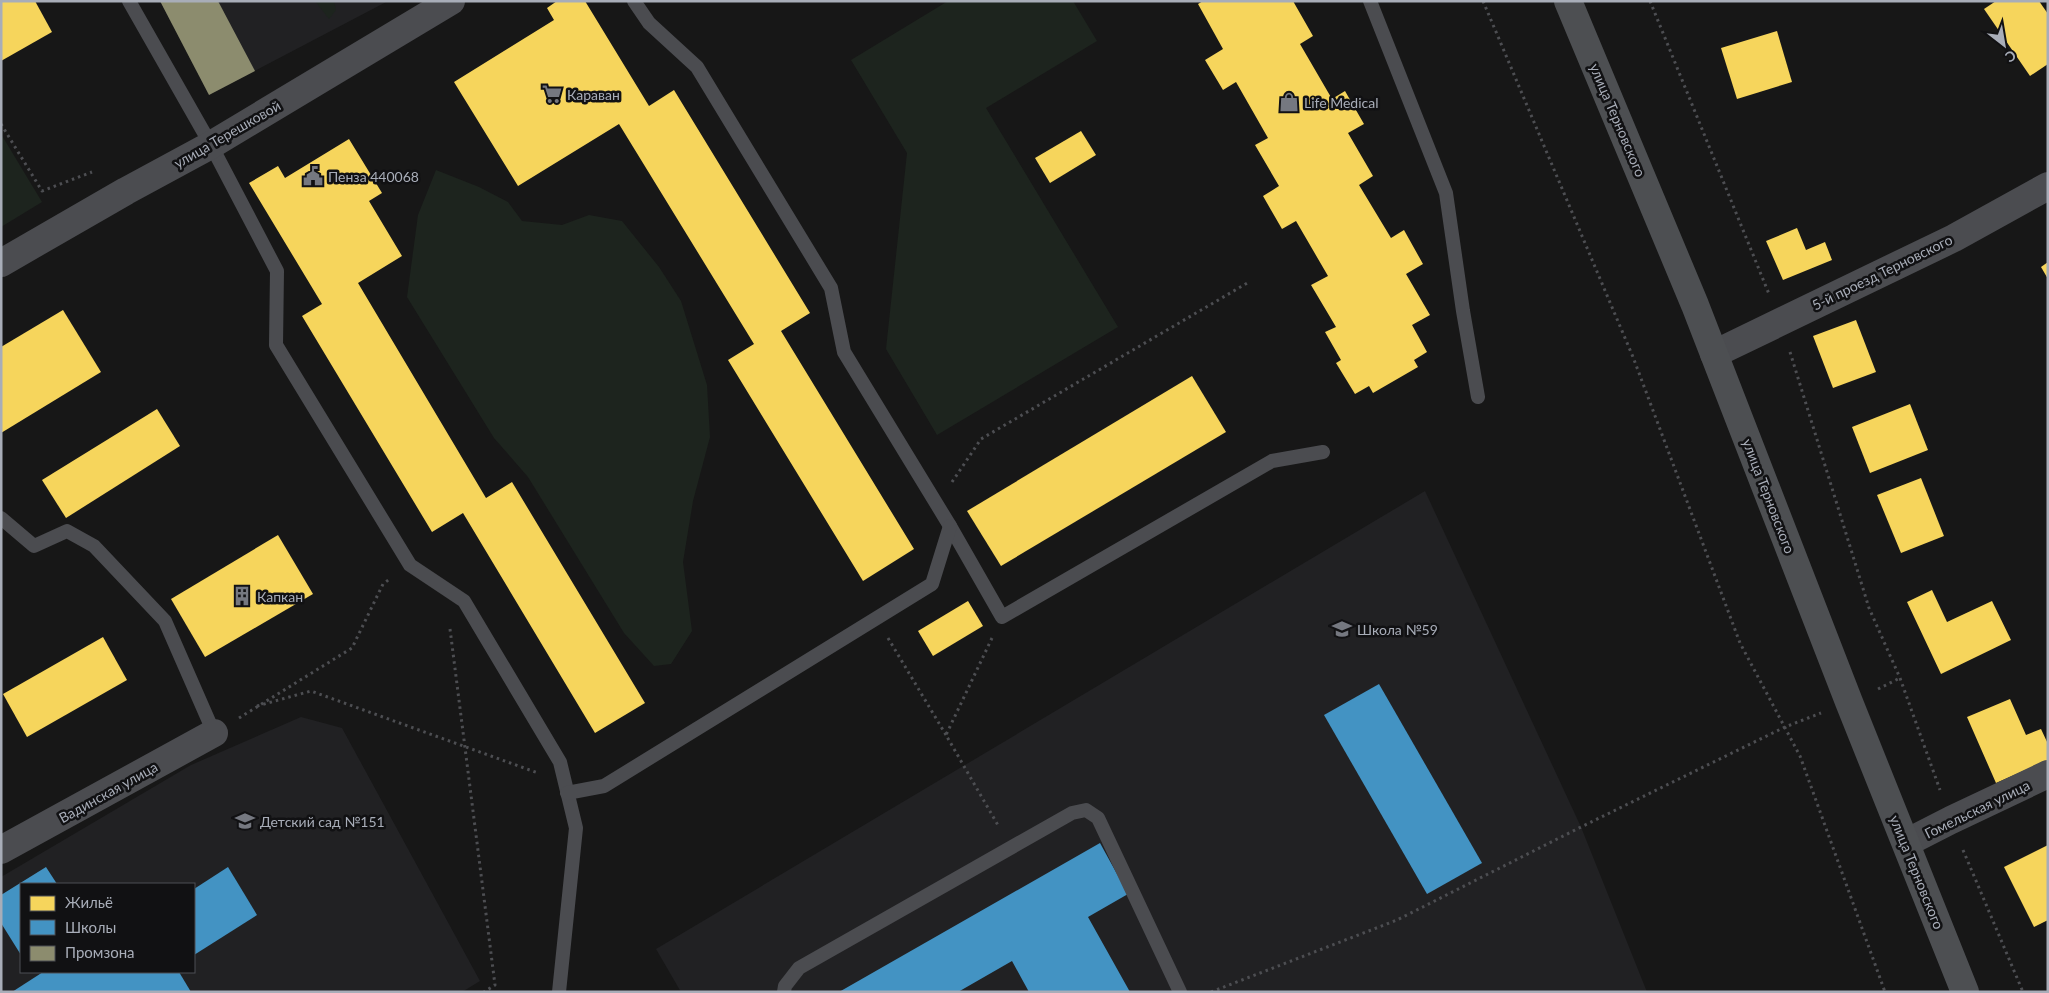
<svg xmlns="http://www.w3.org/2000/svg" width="2049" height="993" font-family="Lato,sans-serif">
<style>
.built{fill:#212123;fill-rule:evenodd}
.green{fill:#1d241e}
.homes{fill:#f6d55c}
.schools{fill:#4393c3}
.industry{fill:#8c8c6e}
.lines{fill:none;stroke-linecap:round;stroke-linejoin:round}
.path{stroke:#4d4e52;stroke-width:3;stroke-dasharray:2.5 4;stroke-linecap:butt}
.service{stroke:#4b4c50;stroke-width:14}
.minor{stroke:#4b4c50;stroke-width:28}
.primary{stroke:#4d4f52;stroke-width:28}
.labels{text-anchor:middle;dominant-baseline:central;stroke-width:5;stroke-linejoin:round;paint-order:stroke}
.poi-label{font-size:14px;fill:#a8adb8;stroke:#111113;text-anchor:start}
.street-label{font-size:14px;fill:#a8adb8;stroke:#111113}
</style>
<rect width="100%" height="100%" fill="#171717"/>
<g class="built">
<polygon points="160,1 388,1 209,95"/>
<polygon points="1425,491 1581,827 1647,992 681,992 656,949"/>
<path d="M301,717L342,728L480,981L462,992H1V877L191,765ZM21,884H194V972H21Z"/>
</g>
<g class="green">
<polygon points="315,1 334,1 336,10 329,19"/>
<polygon points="948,1 1073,1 1097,41 986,108 1118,327 937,435 886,349 907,153 851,60"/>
<polygon points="1,134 42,202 1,227"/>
<polygon points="436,170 479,187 508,202 522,221 562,225 589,215 622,221 659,267 681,301 707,385 710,437 693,501 683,562 692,631 671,664 654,666 624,633 528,477 494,438 407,297 418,215"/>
</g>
<g class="homes">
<polygon points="1,1 35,1 52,32 1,61"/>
<polygon points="557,1 585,1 649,106 674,90 810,313 781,331 914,549 863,581 728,360 754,344 619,124 518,186 454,82 554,20 547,8"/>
<polygon points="1203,1 1293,1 1313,36 1300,44 1332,99 1345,91 1364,124 1348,133 1373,176 1359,185 1391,238 1404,230 1423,264 1406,274 1430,315 1412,325 1427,352 1414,360 1418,367 1373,393 1369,386 1355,394 1336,363 1341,360 1325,332 1336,327 1311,285 1328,276 1296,221 1282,229 1263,196 1279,186 1255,145 1268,138 1236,82 1223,90 1205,60 1223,49 1198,4"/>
<polygon points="1996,1 2039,1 2048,14 2048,64 2030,76 1984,9"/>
<polygon points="1777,31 1792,82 1737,99 1721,48"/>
<polygon points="1081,131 1096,155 1050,183 1035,158"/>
<polygon points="349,139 382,193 369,201 402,256 358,283 486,498 512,482 645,703 595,733 463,513 432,532 302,316 322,304 249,183 278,166 285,178"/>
<polygon points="1797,228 1806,250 1825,242 1832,260 1783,280 1766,241"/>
<polygon points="2048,262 2048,279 2041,267"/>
<polygon points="63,310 101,372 1,433 1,347"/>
<polygon points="1856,320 1876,372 1833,388 1813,336"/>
<polygon points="1192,376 1226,432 1001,566 967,511"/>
<polygon points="1910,404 1928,450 1870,473 1852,427"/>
<polygon points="157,409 180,446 66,518 42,480"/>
<polygon points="1921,478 1944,536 1901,553 1877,495"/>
<polygon points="278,535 313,594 205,657 171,599"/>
<polygon points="1932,590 1947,622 1992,601 2011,640 1941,674 1907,602"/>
<polygon points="968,601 983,626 933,656 918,631"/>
<polygon points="103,637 127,680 27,737 3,694"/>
<polygon points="2010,699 2026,735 2041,729 2048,744 2048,760 1996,783 1967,717"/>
<polygon points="2048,845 2048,920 2034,927 2004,867"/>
</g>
<g class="schools">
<polygon points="1379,684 1482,863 1427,894 1324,715"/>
<polygon points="1100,843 1128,894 1088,917 1130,992 1029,992 1012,961 958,992 839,992"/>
<polygon points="46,867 57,884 21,884 21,955 1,923 1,895"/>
<polygon points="228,867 257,915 194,955 194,889"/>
<polygon points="43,972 179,972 191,992 12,992"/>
</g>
<polygon class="industry" points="160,1 218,1 255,71 209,95"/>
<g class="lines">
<g class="path">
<polyline points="1483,1 1633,357 1740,643 1800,756 1885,992"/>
<polyline points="1650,1 1769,294"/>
<polyline points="1,124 42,191 92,172"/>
<polyline points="1790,352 1869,608 1900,678 1940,790"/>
<polyline points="952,482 981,439 1249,282"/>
<polyline points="450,629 495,985 484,992"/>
<polyline points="888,638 946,735"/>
<polyline points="992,638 946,735 999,827"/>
<polyline points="1878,689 1900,678"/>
<polyline points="257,706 311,691 538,773"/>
<polyline points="239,718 352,648 383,584 391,578"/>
<polyline points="1963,850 2023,992"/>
<polyline points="1211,992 1397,920 1581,827 1785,727 1821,713"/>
</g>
<g class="service">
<polyline points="129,1 211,145 277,271 276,345 410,565 464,601 560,762 576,828 559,992"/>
<polyline points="634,1 649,23 697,67 831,288 844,352 950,526 1002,617 1272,461 1323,452"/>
<polyline points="1370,1 1446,193 1463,311 1478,397"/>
<polyline points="1,518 34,546 67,531 94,546 165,621 214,733"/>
<polyline points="567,793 604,786 932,584 950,526"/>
<polyline points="784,992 785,986 799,968 1072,813 1086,810 1098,818 1180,992"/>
</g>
<g class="minor">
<polyline points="1,263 126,191 211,145 451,1"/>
<polyline points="1714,354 1954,238 2048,186"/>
<polyline points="1906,843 1951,820 2048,774"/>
<polyline points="1,850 214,733"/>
</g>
<polyline class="primary" points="1568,1 1695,305 1849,702 1965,992"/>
</g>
<defs>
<symbol id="supermarket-bare" viewBox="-9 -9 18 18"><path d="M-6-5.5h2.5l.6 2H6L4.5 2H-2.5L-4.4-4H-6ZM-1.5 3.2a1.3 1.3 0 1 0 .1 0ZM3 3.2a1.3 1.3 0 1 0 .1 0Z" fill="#757880" stroke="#111113" stroke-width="2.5" paint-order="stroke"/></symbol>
<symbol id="shop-bare" viewBox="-9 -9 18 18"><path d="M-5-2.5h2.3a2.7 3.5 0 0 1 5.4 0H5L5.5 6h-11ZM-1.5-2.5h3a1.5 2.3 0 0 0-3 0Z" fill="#757880" stroke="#111113" stroke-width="2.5" paint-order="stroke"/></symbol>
<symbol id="civic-bare" viewBox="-9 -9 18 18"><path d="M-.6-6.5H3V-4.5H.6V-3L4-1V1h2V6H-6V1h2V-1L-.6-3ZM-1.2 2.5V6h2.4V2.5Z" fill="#757880" stroke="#111113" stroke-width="2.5" paint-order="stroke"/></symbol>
<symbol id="building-bare" viewBox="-9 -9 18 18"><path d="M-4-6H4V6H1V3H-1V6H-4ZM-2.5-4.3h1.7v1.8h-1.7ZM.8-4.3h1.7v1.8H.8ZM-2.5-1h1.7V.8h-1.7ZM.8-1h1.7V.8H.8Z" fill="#757880" stroke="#111113" stroke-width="2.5" paint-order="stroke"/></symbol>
<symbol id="school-bare" viewBox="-9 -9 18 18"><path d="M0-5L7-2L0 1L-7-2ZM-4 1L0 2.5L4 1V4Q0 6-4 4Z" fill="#757880" stroke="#111113" stroke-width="2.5" paint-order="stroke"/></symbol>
</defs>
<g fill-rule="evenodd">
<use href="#supermarket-bare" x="538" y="80" width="28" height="28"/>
<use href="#shop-bare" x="1275" y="88" width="28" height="28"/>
<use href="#civic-bare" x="299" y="162" width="28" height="28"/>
<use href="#building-bare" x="228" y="582" width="28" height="28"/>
<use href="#school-bare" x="1328" y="615" width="28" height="28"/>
<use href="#school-bare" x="231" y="807" width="28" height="28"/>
</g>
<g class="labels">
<g class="poi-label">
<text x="567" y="94">Караван</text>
<text x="1304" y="102">Life Medical</text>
<text x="328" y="176">Пенза 440068</text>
<text x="257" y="596">Капкан</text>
<text x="1357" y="629">Школа №59</text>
<text x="260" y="821">Детский сад №151</text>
</g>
<g class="street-label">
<text transform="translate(1618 120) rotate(67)">улица Терновского</text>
<text transform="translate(227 134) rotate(-30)">улица Терешковой</text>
<text transform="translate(1882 272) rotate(-26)">5-й проезд Терновского</text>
<text transform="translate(1769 496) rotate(69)">улица Терновского</text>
<text transform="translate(108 792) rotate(-29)">Вадинская улица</text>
<text transform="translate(1977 809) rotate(-26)">Гомельская улица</text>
<text transform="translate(1917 872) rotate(68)">улица Терновского</text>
</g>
</g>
<rect width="2049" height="993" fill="none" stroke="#a8adb8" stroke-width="5"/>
<rect x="20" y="883" width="175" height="90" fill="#111113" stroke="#4d4f55"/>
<rect x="30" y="896" width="25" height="15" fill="#f6d55c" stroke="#4d4f55"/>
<text x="65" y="908" font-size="15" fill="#a8adb8">Жильё</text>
<rect x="30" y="920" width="25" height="15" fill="#4393c3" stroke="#4d4f55"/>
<text x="65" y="933" font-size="15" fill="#a8adb8">Школы</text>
<rect x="30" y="946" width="25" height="15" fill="#8c8c6e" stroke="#4d4f55"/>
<text x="65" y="958" font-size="15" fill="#a8adb8">Промзона</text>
<g transform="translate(2004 45) rotate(149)" stroke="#111113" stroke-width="4" paint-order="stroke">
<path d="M0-4L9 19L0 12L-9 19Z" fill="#a8adb8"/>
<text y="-8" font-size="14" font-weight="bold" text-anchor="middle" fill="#a8adb8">С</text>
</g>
</svg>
